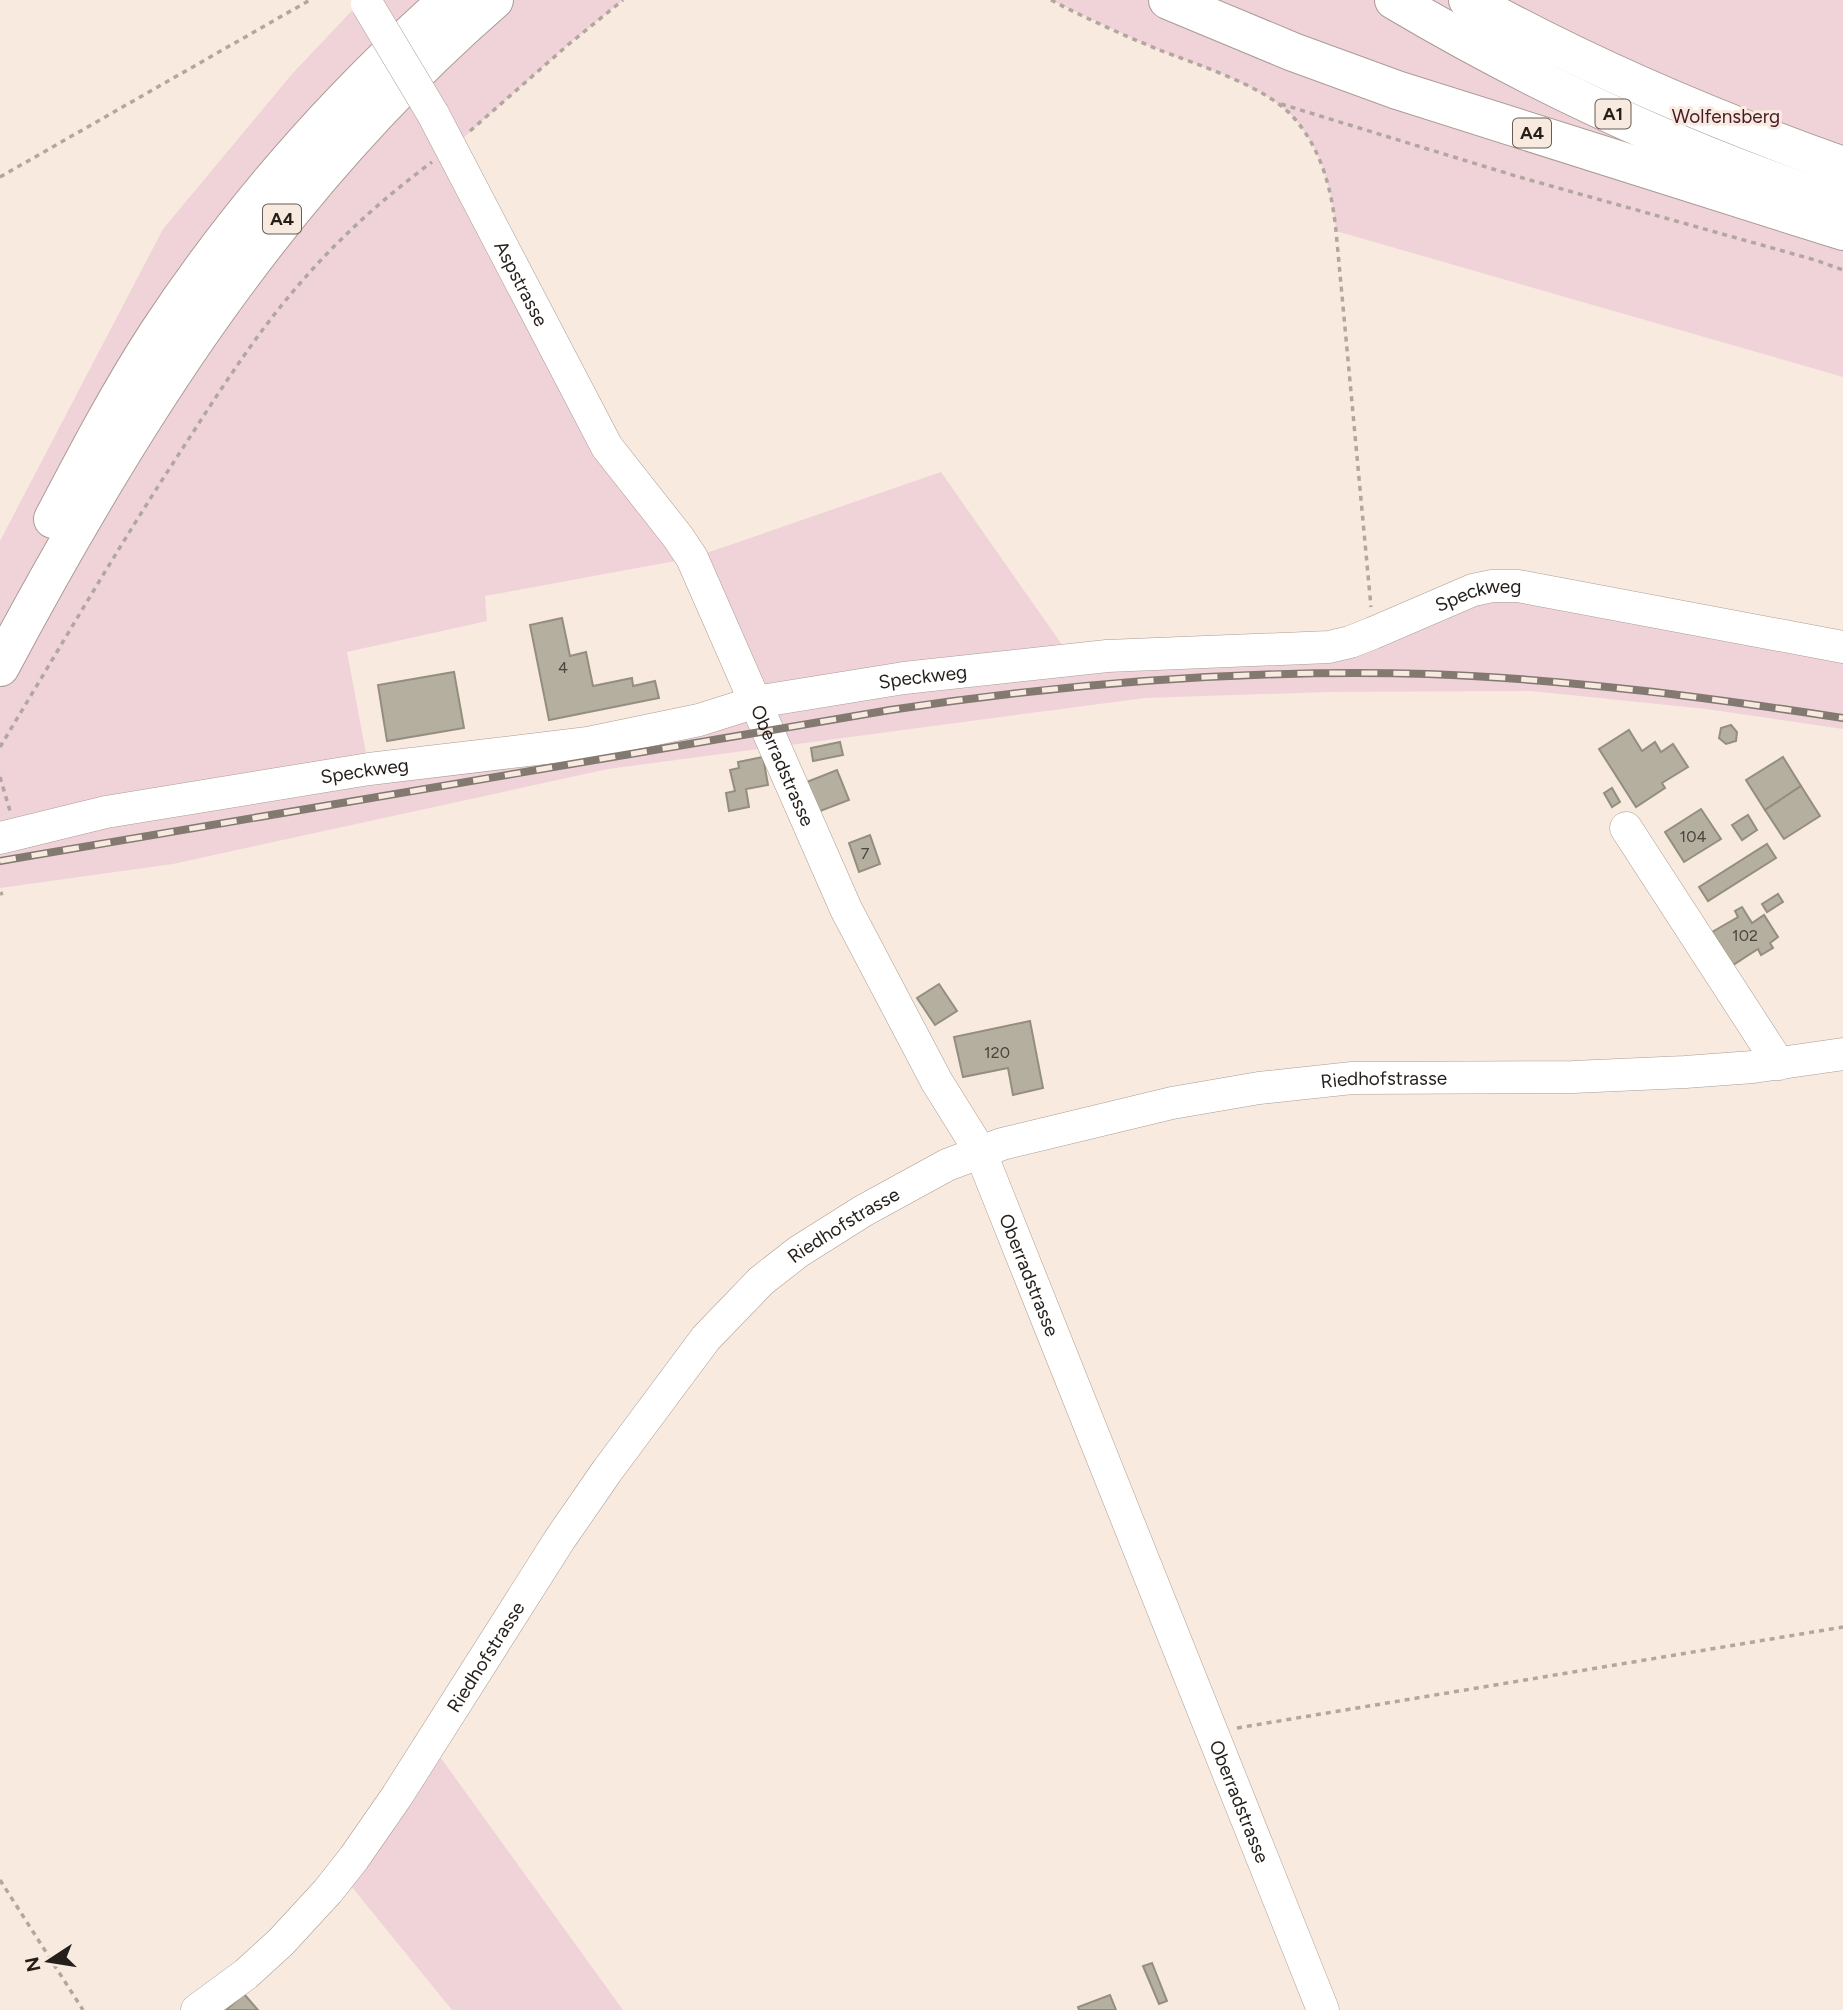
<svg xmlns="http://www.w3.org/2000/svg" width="1843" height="2010" font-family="Figtree,sans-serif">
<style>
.green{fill:#f0d3d9;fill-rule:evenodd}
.building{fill:#b5afa0;stroke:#948e80;stroke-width:2}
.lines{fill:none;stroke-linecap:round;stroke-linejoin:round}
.minor-casing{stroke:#aa9c92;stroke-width:33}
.highway-casing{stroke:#aa9c92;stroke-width:40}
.path{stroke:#b2a79e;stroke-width:3.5;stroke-dasharray:5 5;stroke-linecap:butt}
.minor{stroke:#fff;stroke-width:32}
.highway{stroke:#fff;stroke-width:38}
.rail-casing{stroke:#827971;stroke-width:8}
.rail{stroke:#f8eadf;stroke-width:5;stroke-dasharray:16;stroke-linecap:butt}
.minor-bridge-casing{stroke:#aa9c92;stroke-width:33;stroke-linecap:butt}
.minor-bridge{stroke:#fff;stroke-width:32}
.labels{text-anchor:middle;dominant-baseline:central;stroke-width:6;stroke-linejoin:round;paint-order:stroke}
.number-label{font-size:16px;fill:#48433c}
.shield{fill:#f8eadf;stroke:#645c56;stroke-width:2}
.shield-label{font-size:18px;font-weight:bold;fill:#241f1b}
.park-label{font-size:19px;fill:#481927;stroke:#f8eadf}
.street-label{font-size:19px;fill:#241f1b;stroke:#f8eadf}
</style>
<rect width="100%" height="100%" fill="#f8eadf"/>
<g class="green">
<path d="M362,0H623L569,44L452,148L526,288L692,558L941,472L1072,659L1299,649L1473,590L1843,647V729L1706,709L1531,691L1328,692L1145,698L608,769L173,864L0,888V541L163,229L292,74ZM692,558L756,702L369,769L347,652L487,621L485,596Z"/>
<path d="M1051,0H1843V377L1336,231C1332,191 1322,150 1294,118C1265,85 1193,64 1152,47C1118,32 1084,16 1051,0Z"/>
<polygon points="430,1743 623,2010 452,2010 342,1875"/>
</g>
<g class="building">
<polygon points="562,618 570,656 586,652 593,686 632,678 633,686 655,681 659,698 549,720 530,625"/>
<polygon points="454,672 464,728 387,741 378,685"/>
<polygon points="1731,725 1737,732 1736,741 1726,744 1719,738 1721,728"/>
<polygon points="1629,730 1642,751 1655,742 1661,752 1673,744 1688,767 1662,783 1665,788 1636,807 1599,749"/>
<polygon points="840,742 843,755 813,761 811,748"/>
<polygon points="763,757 768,785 746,789 749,807 729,811 726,793 735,791 730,770 739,768 738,762"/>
<polygon points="1783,757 1801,786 1765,810 1746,780"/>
<polygon points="837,770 849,800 815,813 804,783"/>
<polygon points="1801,786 1820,816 1784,839 1765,810"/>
<polygon points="1612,788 1620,802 1612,807 1604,793"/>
<polygon points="1701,809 1721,839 1684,862 1665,832"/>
<polygon points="1748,815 1757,830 1742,840 1732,825"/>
<polygon points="870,835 880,864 859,872 849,843"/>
<polygon points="1767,844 1776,858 1708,901 1699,887"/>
<polygon points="1778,894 1783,902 1767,912 1762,904"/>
<polygon points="1742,907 1752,923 1764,915 1778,937 1770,943 1773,948 1761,955 1758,949 1733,965 1712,932 1738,917 1735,911"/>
<polygon points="939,984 957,1011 935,1025 917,998"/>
<polygon points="1030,1021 1043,1088 1013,1095 1008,1068 963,1077 954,1037"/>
<polygon points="1152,1963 1167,2001 1159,2004 1143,1966"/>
<polygon points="244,1994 258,2010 226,2010"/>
<polygon points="1110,1995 1116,2010 1079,2010 1078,2007"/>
</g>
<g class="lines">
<defs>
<g id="minor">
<path id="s1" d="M433,114L607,447L678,537L692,558L846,909L937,1082L980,1151L1323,2010"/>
<polyline points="1626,828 1779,1064"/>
<path id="s2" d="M0,838L106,812L369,769L588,743L699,720L756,702L904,678L1107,656L1329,647L1350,642L1373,633L1473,590L1492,586H1518L1843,647"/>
<path id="s3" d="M197,2010L246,1974L281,1942L328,1891L354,1858L397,1796L560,1539L607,1471L706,1338L761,1281L798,1252L863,1211L947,1165L1002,1144L1172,1103L1259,1088L1352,1078L1573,1077L1685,1072L1753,1067L1843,1054"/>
</g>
<g id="highway">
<polyline points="1168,0 1293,52 1397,90 1843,231"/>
<path d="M1394,0C1534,83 1684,153 1840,204"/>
<path d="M1468,0C1588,67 1714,120 1843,166"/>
<path d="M53,519C86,456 119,393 158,333C239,210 338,98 448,0"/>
<path d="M0,667C133,417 278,188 494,0"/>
</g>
</defs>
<use href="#minor" class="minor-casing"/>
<use href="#highway" class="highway-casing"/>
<g class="path">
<path d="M1051,0C1085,18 1121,34 1157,49C1197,65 1267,86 1294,118C1322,150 1332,191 1336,231L1371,607"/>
<polyline points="1281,104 1519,177 1815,260 1843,270"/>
<polyline points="470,131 569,44 623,0"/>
<polyline points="0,177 310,0"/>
<path d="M0,747C58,651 115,552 177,457C216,397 255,334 303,280C341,236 385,197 432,162"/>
<polyline points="0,777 10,811"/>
<polyline points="0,894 3,893"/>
<polyline points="1237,1728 1843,1627"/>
<polyline points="0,1880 83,2010"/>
</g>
<use href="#minor" class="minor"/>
<use href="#highway" class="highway"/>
<defs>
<path id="rail" d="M0,861L890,710C1069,683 1247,669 1428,674C1567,679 1705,697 1843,718"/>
</defs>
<use href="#rail" class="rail-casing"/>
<use href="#rail" class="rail"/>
<defs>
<polyline id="minor-bridge" points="367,4 433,114"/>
</defs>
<use href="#minor-bridge" class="minor-bridge-casing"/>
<use href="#minor-bridge" class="minor-bridge"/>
</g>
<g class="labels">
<g class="number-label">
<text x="563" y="667">4</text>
<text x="1693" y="836">104</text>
<text x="865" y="853">7</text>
<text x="1745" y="935">102</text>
<text x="997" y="1052">120</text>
</g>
<g class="shield">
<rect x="1595.5" y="99.5" width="35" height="29" rx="5"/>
<rect x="1513" y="118.5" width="38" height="29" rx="5"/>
<rect x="263" y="204.5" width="38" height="29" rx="5"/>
</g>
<g class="shield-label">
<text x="1613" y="114">A1</text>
<text x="1532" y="133">A4</text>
<text x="282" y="219">A4</text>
</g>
<g class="park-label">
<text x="1726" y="116">Wolfensberg</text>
</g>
<g class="street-label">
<text stroke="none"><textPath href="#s1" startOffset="191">Aspstrasse</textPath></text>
<text stroke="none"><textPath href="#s2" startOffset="1505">Speckweg</textPath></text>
<text stroke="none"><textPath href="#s2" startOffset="938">Speckweg</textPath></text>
<text stroke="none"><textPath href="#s1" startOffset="742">Oberradstrasse</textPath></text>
<text stroke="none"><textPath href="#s2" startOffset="371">Speckweg</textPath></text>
<text stroke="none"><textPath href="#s3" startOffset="1594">Riedhofstrasse</textPath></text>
<text stroke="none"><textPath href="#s3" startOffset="1027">Riedhofstrasse</textPath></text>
<text stroke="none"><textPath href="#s1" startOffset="1309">Oberradstrasse</textPath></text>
<text stroke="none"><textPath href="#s3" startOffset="460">Riedhofstrasse</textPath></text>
<text stroke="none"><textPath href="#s1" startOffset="1876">Oberradstrasse</textPath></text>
</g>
</g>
<g transform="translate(49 1961) rotate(258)" stroke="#f8eadf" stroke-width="5" paint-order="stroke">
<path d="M0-5L12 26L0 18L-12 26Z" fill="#241f1b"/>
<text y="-10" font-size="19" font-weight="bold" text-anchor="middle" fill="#241f1b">N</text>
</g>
</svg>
